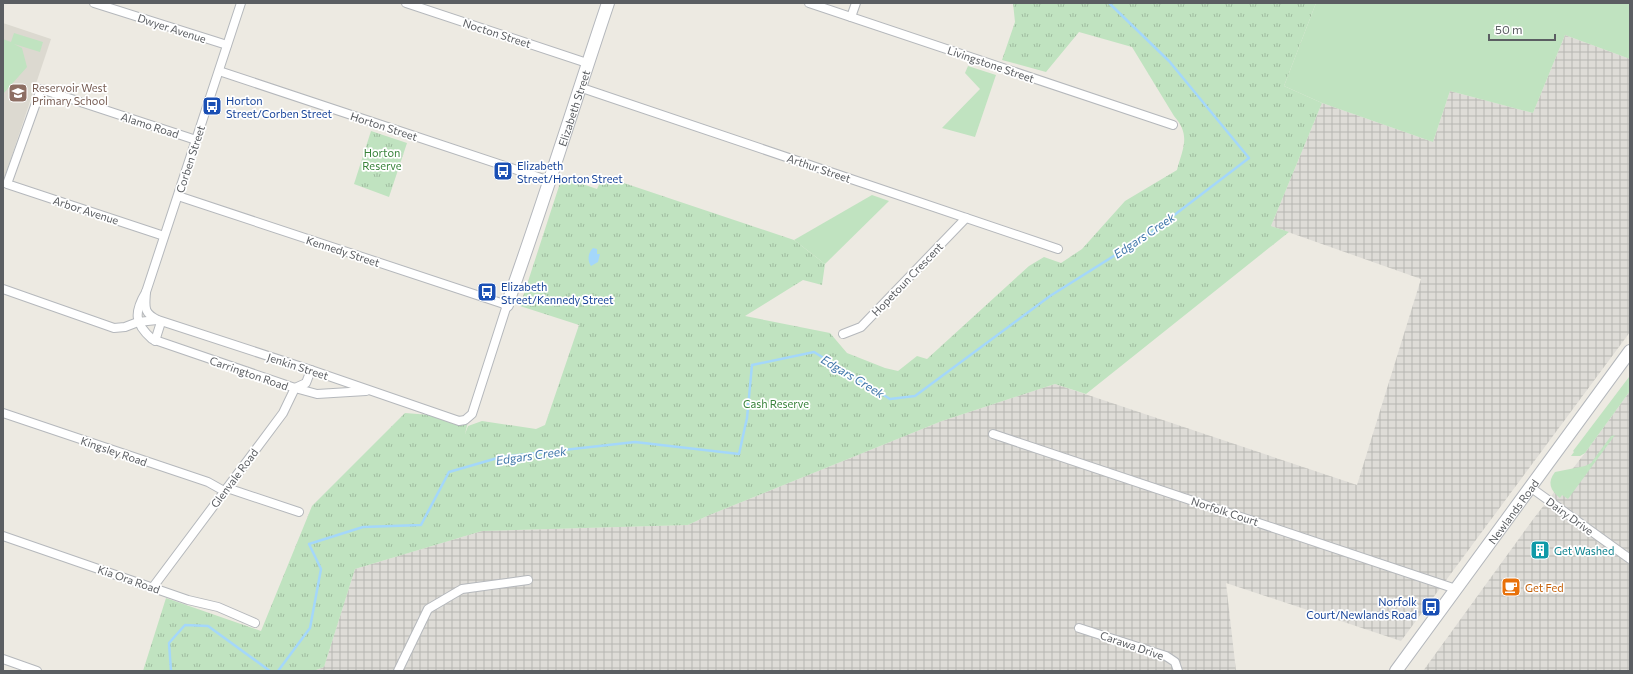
<svg xmlns="http://www.w3.org/2000/svg" width="1633" height="674" font-family="Commissioner,sans-serif">
<style>
.industrial{fill:url(#industrial-grid)}
.education{fill:#dcd9d0}
.green{fill:#c0e3c0}
.park{fill:url(#park-tufts)}
.water{fill:#a4d7fa}
.lines{fill:none;stroke-linecap:round;stroke-linejoin:round}
.stream{stroke:#a4d7fa;stroke-width:2.5}
.street-casing{stroke:#b5b8bc;stroke-width:10}
.secondary-casing{stroke:#b4b7bc;stroke-width:14}
.street{stroke:#fff;stroke-width:8}
.secondary{stroke:#fff;stroke-width:12}
.labels{text-anchor:middle;dominant-baseline:central;stroke-width:3.5;stroke-linejoin:round;paint-order:stroke}
.street-label{font-size:11px;fill:#5b5e62;stroke:#fff}
.education-label{font-size:11px;fill:#785e54;stroke:#fff;text-anchor:start}
.transit-label{font-size:11px;fill:#164399;stroke:#fff;text-anchor:start}
.park-label{font-size:11px;fill:#39833b;stroke:#fff}
.culture-label{font-size:11px;fill:#0d838f;stroke:#fff;text-anchor:start}
.food-label{font-size:11px;fill:#c56008;stroke:#fff;text-anchor:start}
.water-label{font-size:12px;font-style:italic;fill:#4278ab;stroke:#fff}
</style>
<defs>
<pattern id="industrial-grid" width="8" height="8" patternUnits="userSpaceOnUse"><rect width="8" height="8" fill="#dedcd7"/><path d="M0 4h8M4 0v8" fill="none" stroke="#b7b6b2"/></pattern>
<pattern id="park-tufts" width="24" height="20" patternUnits="userSpaceOnUse"><rect width="24" height="20" fill="#c0e3c0"/><path d="M3 7l-1-3M5 7V3M7 7l1-3M15 17l-1-3M17 17v-4M19 17l1-3" fill="none" stroke="#9fbb9f"/></pattern>
</defs>
<rect width="100%" height="100%" fill="#edeae2"/>
<g class="industrial">
<polygon points="1565,35 1630,59 1630,332 1401,641 1226,583 1236,671 313,671 324,667 355,569 482,531 688,525 707,516 942,421 1055,384 1357,485 1421,279 1271,226 1322,103 1433,142 1450,91 1533,113"/>
<polygon points="1630,391 1630,671 1423,671 1534,518 1585,453"/>
</g>
<polygon class="education" points="3,23 51,39 3,182"/>
<g class="green">
<polygon points="1316,3 1630,3 1630,59 1565,35 1533,113 1450,91 1433,142 1322,103 1284,86"/>
<polygon points="14,33 43,42 40,52 14,44 22,48 27,67 3,94 3,39 11,42"/>
<polygon points="968,66 996,75 975,137 942,128 980,89 965,73"/>
<polygon points="872,195 889,201 825,264 794,240"/>
<polygon points="1629,377 1630,378 1630,391 1585,453 1580,456 1571,456 1574,452 1573,451"/>
<path d="M1615,435L1568,499L1562,495L1560,498C1550,490 1547,482 1555,472L1585,466L1591,463L1611,436Z"/>
</g>
<g class="park">
<path d="M1013,3H1316L1284,86L1322,103L1271,226L1289,232L1086,394L1055,384L942,421L707,516L688,525L482,531L355,569L324,667L313,671H143L166,598L261,631L312,506L405,413L469,418L465,434L468,426L482,421L536,429L545,425L579,325L520,306L562,177L597,189L603,176L794,240L825,264L822,285L803,280L745,316L830,333L847,353L885,368L898,371L917,356L927,359L1029,266L1044,257L1061,263L1082,249L1125,201L1177,170C1183,148 1191,135 1174,116L1132,47L1079,32L1046,72L1002,60L1015,22Z"/>
<polygon points="371,131 407,143 389,197 354,184"/>
</g>
<path class="water" d="M593,248L597,249V254H600L598,262L591,266C587,260 588,253 593,248Z"/>
<g class="lines">
<g class="stream">
<polyline points="171,671 169,643 185,625 208,626 270,671"/>
<polyline points="278,671 310,628 321,569 309,544 363,527 421,525 449,472 501,457 635,442 739,454 747,418 752,365 814,352 890,399 915,396 1050,296 1152,232 1249,158 1169,61 1109,3"/>
</g>
<defs>
<g id="street">
<polyline points="94,3 227,45"/>
<path d="M241,3L146,292C134,312 134,323 152,339L295,388L317,394L366,391"/>
<polyline points="406,3 587,63"/>
<polyline points="809,3 1173,125"/>
<polyline points="851,17 856,3"/>
<polyline points="219,71 550,181"/>
<polyline points="579,87 1058,249"/>
<polyline points="164,236 7,184 41,89 196,140"/>
<polyline points="3,289 114,328 125,327 138,322 157,320"/>
<path d="M146,292C145,307 143,313 158,320L311,370L459,421L465,420L472,414L507,305L178,196"/>
<polyline points="843,334 861,327 966,218"/>
<polyline points="155,341 161,322"/>
<polyline points="3,413 208,482 224,491"/>
<polyline points="993,434 1456,589"/>
<polyline points="1530,487 1630,559"/>
<polyline points="227,488 299,512"/>
<polyline points="3,536 188,600 218,607 255,623"/>
<polyline points="153,587 283,413 295,388 306,383 311,370"/>
<polyline points="1079,628 1166,656 1175,662 1178,671"/>
<polyline points="3,659 37,671"/>
<polyline points="398,671 428,609 462,589 528,580"/>
</g>
<g id="secondary">
<path id="s1" d="M507,305C543,205 574,104 608,3"/>
<path id="s2" d="M1396,671L1630,351"/>
</g>
</defs>
<use href="#street" class="street-casing"/>
<use href="#secondary" class="secondary-casing"/>
<use href="#street" class="street"/>
<use href="#secondary" class="secondary"/>
</g>
<defs>
<symbol id="school-square" viewBox="-11 -11 22 22"><rect x="-9" y="-9" width="18" height="18" rx="4" fill="#8d6e63" stroke="#fff"/><path d="M0-5L7-2L0 1L-7-2ZM-4 1L0 2.5L4 1V4Q0 6-4 4Z" fill="#fff"/></symbol>
<symbol id="bus-square" viewBox="-11 -11 22 22"><rect x="-9" y="-9" width="18" height="18" rx="4" fill="#1a4fb4" stroke="#fff"/><path d="M-5-6H5V4H4V6H2V4H-2V6H-4V4H-5ZM-3.5-4V0h7V-4ZM-3.5 1.2v1.5H-2V1.2ZM2 1.2v1.5H3.5V1.2Z" fill="#fff"/></symbol>
<symbol id="building-square" viewBox="-11 -11 22 22"><rect x="-9" y="-9" width="18" height="18" rx="4" fill="#0f9aa8" stroke="#fff"/><path d="M-4-6H4V6H1V3H-1V6H-4ZM-2.5-4.3h1.7v1.8h-1.7ZM.8-4.3h1.7v1.8H.8ZM-2.5-1h1.7V.8h-1.7ZM.8-1h1.7V.8H.8Z" fill="#fff"/></symbol>
<symbol id="cafe-square" viewBox="-11 -11 22 22"><rect x="-9" y="-9" width="18" height="18" rx="4" fill="#e8710a" stroke="#fff"/><path d="M-5.5-4.5H6V0H3Q3 3.5 0 3.5H-2.5Q-5.5 3.5-5.5 0ZM3-3.2v2h1.7v-2ZM-6 4.5H4V6H-6Z" fill="#fff"/></symbol>
</defs>
<g fill-rule="evenodd">
<use href="#school-square" x="7" y="82" width="22" height="22"/>
<use href="#bus-square" x="201" y="95" width="22" height="22"/>
<use href="#bus-square" x="492" y="160" width="22" height="22"/>
<use href="#bus-square" x="476" y="281" width="22" height="22"/>
<use href="#building-square" x="1529" y="539" width="22" height="22"/>
<use href="#cafe-square" x="1500" y="576" width="22" height="22"/>
<use href="#bus-square" x="1420" y="596" width="22" height="22"/>
</g>
<g class="labels">
<g class="street-label">
<text transform="translate(172 28) rotate(18)">Dwyer Avenue</text>
<text transform="translate(497 33) rotate(18)">Nocton Street</text>
<text transform="translate(991 64) rotate(19)">Livingstone Street</text>
<text stroke="none"><textPath href="#s1" startOffset="208">Elizabeth Street</textPath></text>
<text transform="translate(150 125) rotate(18)">Alamo Road</text>
<text transform="translate(384 126) rotate(18)">Horton Street</text>
<text transform="translate(190 159) rotate(-72)">Corben Street</text>
<text transform="translate(819 168) rotate(19)">Arthur Street</text>
<text transform="translate(86 210) rotate(18)">Arbor Avenue</text>
<text transform="translate(343 251) rotate(18)">Kennedy Street</text>
<text transform="translate(907 279) rotate(-46)">Hopetoun Crescent</text>
<text transform="translate(298 366) rotate(18)">Jenkin Street</text>
<text transform="translate(249 373) rotate(19)">Carrington Road</text>
<text transform="translate(114 451) rotate(19)">Kingsley Road</text>
<text transform="translate(234 478) rotate(-53)">Glenvale Road</text>
<text transform="translate(1225 511) rotate(18)">Norfolk Court</text>
<text stroke="none"><textPath href="#s2" startOffset="198">Newlands Road</textPath></text>
<text transform="translate(1570 516) rotate(36)">Dairy Drive</text>
<text transform="translate(129 579) rotate(19)">Kia Ora Road</text>
<text transform="translate(1132 645) rotate(19)">Carawa Drive</text>
</g>
<g class="education-label">
<text x="32" y="87">Reservoir West<tspan x="32" dy="13">Primary School</tspan></text>
</g>
<g class="transit-label">
<text x="226" y="100">Horton<tspan x="226" dy="13">Street/Corben Street</tspan></text>
<text x="517" y="165">Elizabeth<tspan x="517" dy="13">Street/Horton Street</tspan></text>
<text x="501" y="286">Elizabeth<tspan x="501" dy="13">Street/Kennedy Street</tspan></text>
<text x="1417" y="601" text-anchor="end">Norfolk<tspan x="1417" dy="13">Court/Newlands Road</tspan></text>
</g>
<g class="park-label">
<text x="382" y="152">Horton<tspan x="382" dy="13">Reserve</tspan></text>
<text x="776" y="403">Cash Reserve</text>
</g>
<g class="culture-label">
<text x="1554" y="550">Get Washed</text>
</g>
<g class="food-label">
<text x="1525" y="587">Get Fed</text>
</g>
<g class="water-label">
<text transform="translate(1144 235) rotate(-34)">Edgars Creek</text>
<text transform="translate(853 376) rotate(31)">Edgars Creek</text>
<text transform="translate(531 455) rotate(-8)">Edgars Creek</text>
</g>
</g>
<rect width="1633" height="674" fill="none" stroke="#5b5e62" stroke-width="8"/>
<path d="M1489 34v6h66v-6" fill="none" stroke="#5b5e62" stroke-width="2"/>
<text x="1495" y="34" font-size="12" fill="#5b5e62" stroke="#ffffff" stroke-width="3" paint-order="stroke">50 m</text>
</svg>
